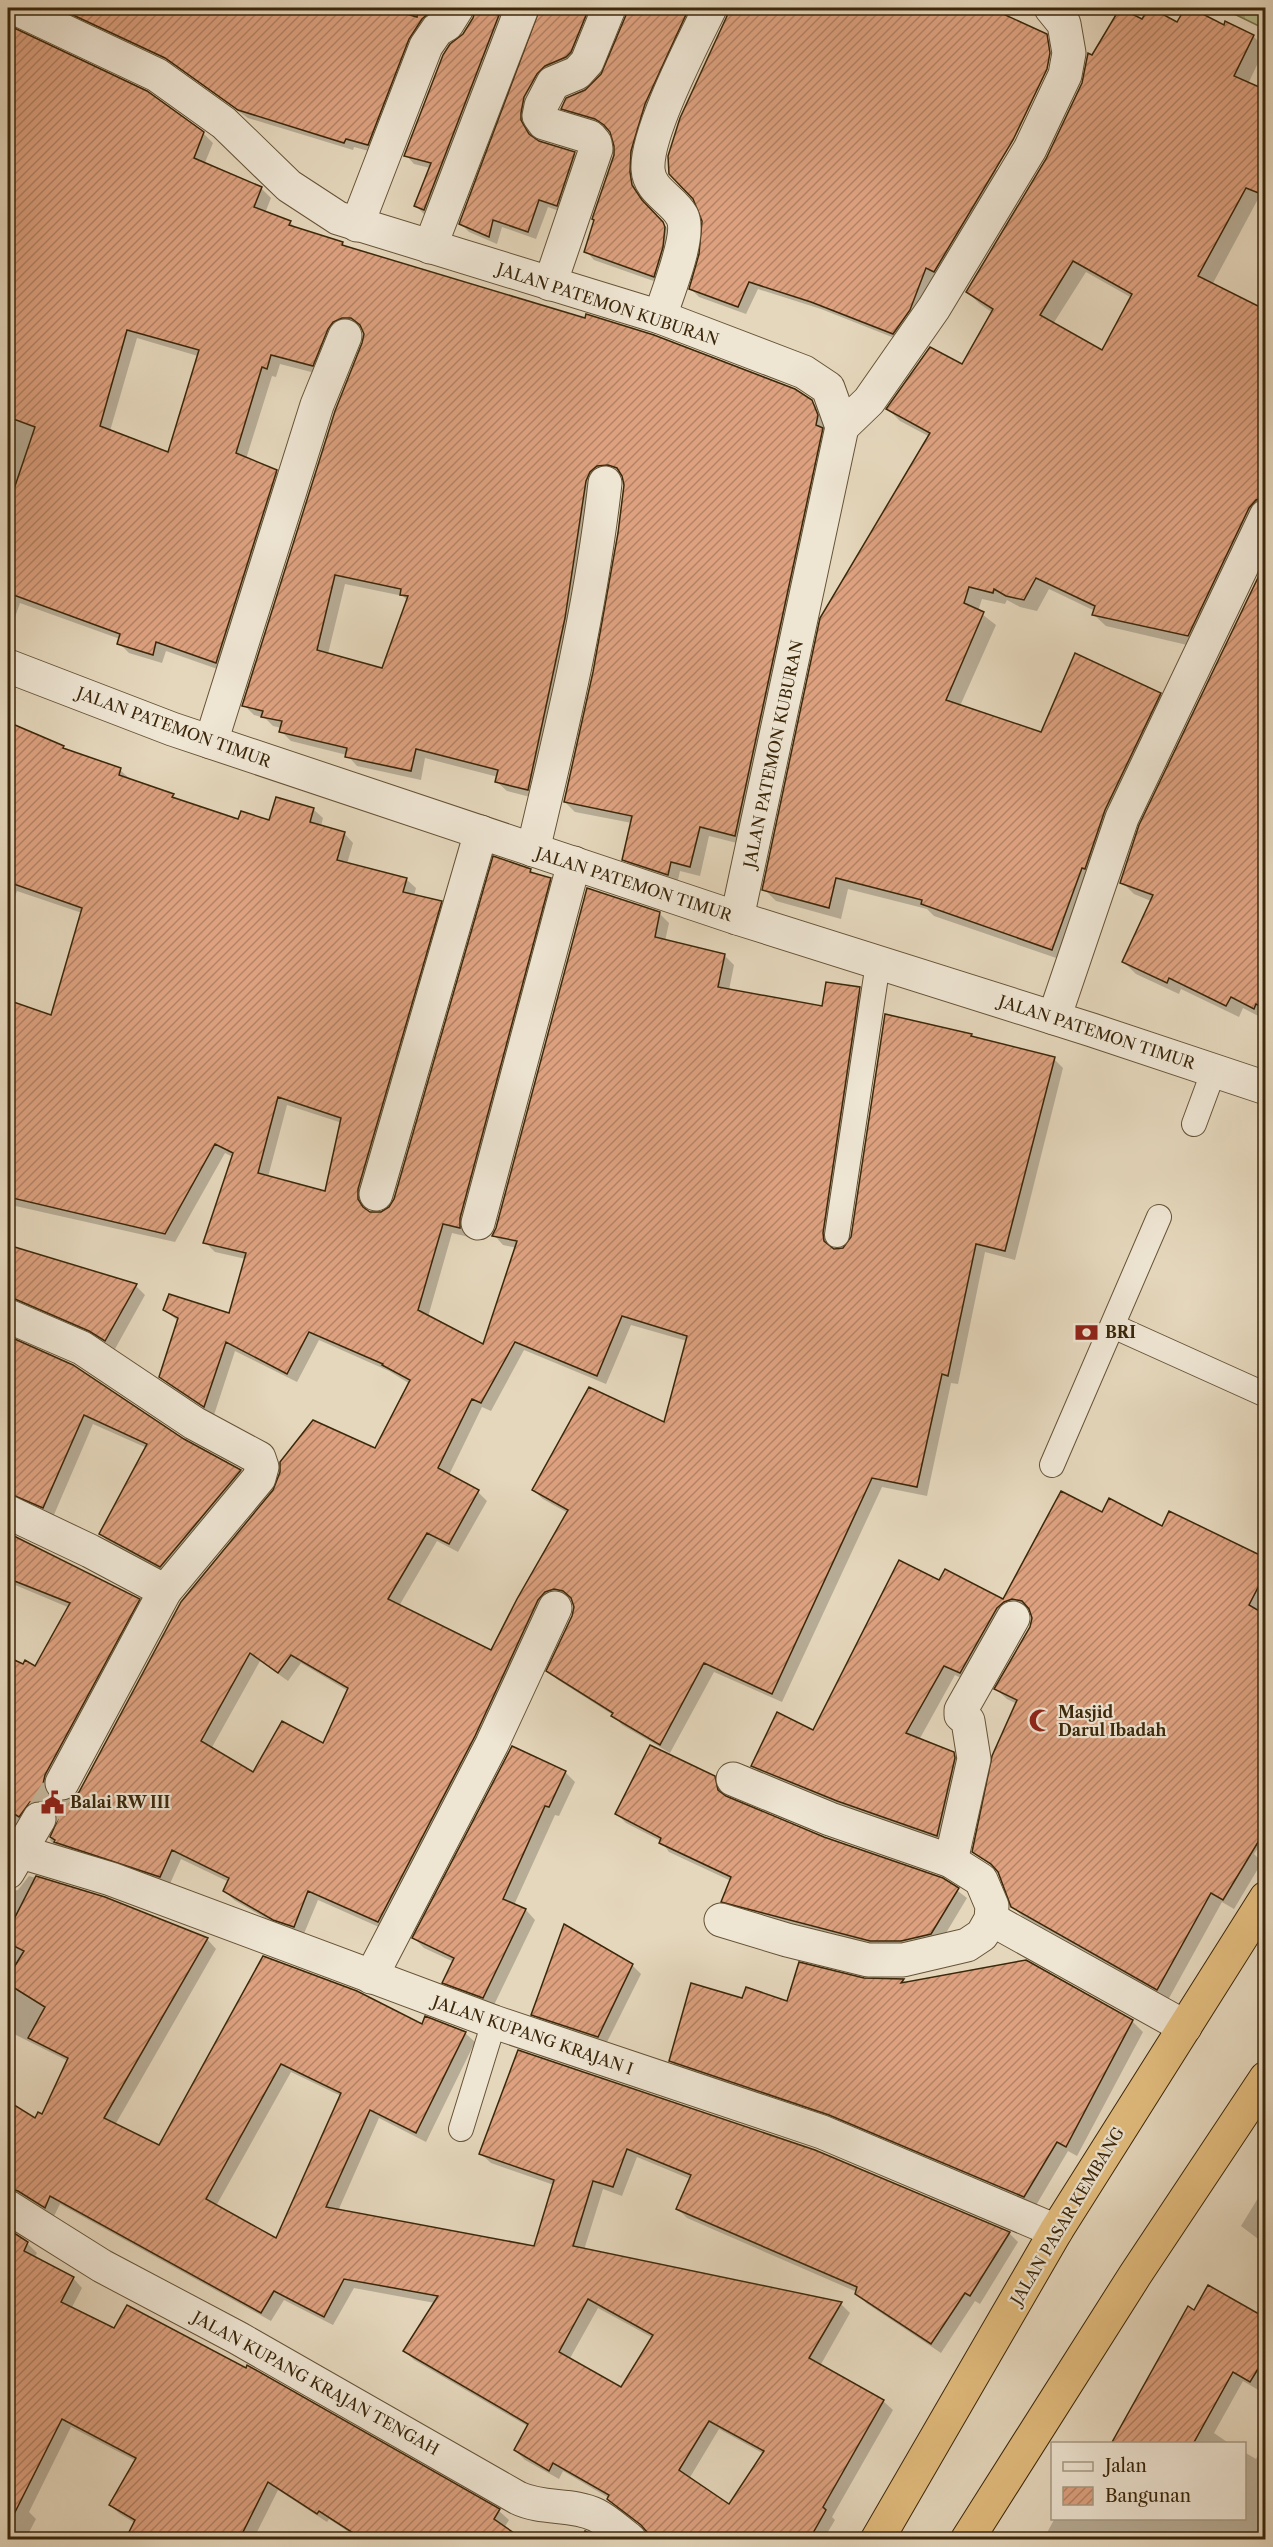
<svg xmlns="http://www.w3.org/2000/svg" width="1273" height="2547" font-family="'Libre Caslon Text',serif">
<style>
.cemetery{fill:url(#cemetery-stones);stroke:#7a724c;stroke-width:1.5}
.shadow{fill:#0003;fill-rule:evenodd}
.building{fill:url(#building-hatch);stroke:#3b270a;stroke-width:1.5;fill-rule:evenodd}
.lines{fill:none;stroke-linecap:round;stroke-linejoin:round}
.minor-tunnel{stroke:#c3b498;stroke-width:33;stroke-dasharray:33 16;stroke-linecap:butt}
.service-casing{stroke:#665336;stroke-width:26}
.minor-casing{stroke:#665336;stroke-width:35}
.trunk-casing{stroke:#3b270a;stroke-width:35}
.service{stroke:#eee5d3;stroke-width:24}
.minor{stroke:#eee5d3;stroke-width:33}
.trunk{stroke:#e2bc7e;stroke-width:33}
.labels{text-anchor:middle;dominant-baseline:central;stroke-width:4.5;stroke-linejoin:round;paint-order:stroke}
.street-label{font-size:16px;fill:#3b270a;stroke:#eee5d3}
.poi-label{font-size:16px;font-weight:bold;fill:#3b270a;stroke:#eee5d3;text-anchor:start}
</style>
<defs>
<pattern id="cemetery-stones" width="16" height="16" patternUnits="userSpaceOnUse" patternTransform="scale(1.5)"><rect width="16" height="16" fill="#b8bd8e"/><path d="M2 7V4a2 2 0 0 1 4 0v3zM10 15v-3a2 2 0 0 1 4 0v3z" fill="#9fa279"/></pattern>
<pattern id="building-hatch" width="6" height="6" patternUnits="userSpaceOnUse" patternTransform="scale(1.5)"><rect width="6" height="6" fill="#dda17f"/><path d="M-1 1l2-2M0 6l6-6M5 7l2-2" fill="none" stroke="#b48366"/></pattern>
</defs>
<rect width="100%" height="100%" fill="#e5d7bc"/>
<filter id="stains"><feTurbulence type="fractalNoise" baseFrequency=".00333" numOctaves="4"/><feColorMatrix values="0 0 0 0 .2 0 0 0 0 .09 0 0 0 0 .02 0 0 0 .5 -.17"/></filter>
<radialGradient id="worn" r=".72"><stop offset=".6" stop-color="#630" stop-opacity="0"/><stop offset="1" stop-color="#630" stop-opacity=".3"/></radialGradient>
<polygon class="cemetery" points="1222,8 1265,8 1265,29"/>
<g class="shadow">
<polygon points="51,8 221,8 267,27 272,8 450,8 376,153 354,147 353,150 248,118 175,66"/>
<polygon points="477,8 514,8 433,217 424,214 415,205 430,168 414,164 406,155 464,35 475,18"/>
<polygon points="542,8 601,8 528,129 535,140 574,153 583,162 565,213 548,207 536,239 502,227 497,244 469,232 461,224 541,15"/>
<polygon points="629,8 702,8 640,194 650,210 671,232 662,284 594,260 586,251 615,155 616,146 611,131 571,116 563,108 591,87 606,70"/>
<polygon points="730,8 1008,8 1004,16 1042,34 1051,42 992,166 1004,177 942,279 935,275 918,318 902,341 821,309 758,289 746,314 699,297 691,289 701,255"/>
<path d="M1186,8L1224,27L1253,36L1265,48L1248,84L1266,92V202L1258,199L1212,285L1266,312V515L1200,648L1106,626L1093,614L1095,611L1049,589L1037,611L1020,607L1007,600L1005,604L982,599L978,611L996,625L960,706L1042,734L1160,694L1172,706L1065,961L934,916L927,909L848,889L841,919L776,901L764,889L930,437L900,421L888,409L963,366L993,313L980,304L967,292L1143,21L1178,24ZM1086,272L1132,298L1103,352L1053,324Z"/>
<path d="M14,30L203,133L213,143L204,165L261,188L271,198L265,213L290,222L296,229L342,243L348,249L811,401L822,412L827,426L745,845L709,836L700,876L680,871L677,884L634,869L624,859L632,823L575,812L565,802L594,672L619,533L625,485L624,476L619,474L607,475L538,799L507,791L497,782L498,777L425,758L421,780L357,766L347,755L291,741L281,731L282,728L273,726L265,718L254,715L244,705L364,343L363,328L352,327L323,375L280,364L276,377L272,376L246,459L276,472L286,482L226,672L166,651L162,663L129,653L119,643L120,639L20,603L15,617L8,614V45ZM137,338L198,356L169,454L110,431ZM345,584L403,596L408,601L383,669L328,654Z"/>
<polygon points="1266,564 1266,1020 1243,1008 1239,1017 1181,989 1179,994 1136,974 1124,962 1151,901 1134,894 1122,882"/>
<path d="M8,724L64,747L68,751L120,770L130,779L173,795L178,801L240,821L270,822L313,809L323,818L321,826L344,833L353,843L347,864L406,879L416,888L414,896L441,902L450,912L367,1199L368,1212L381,1214L390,1208L530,870L535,875L550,879L559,889L469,1228V1237L452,1233L428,1317L484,1347L517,1248L503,1245L494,1235L659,913L669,923L665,941L724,955L734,965L729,990L823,1008L859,989L869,998L833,1250L844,1249L853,1238L971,1035L974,1038L1054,1059L1063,1068L1015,1260L985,1252L958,1384L951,1383L927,1496L882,1487L782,1702L714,1672L670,1753L622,1725L613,1715L558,1680L548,1671L573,1616L575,1607L573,1600L564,1598L388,1931L318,1900L303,1936L284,1929L234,1900L225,1891L229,1882L181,1859L169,1886L59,1850L50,1840L59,1819L57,1811L50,1809L8,1842V1658L35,1668L70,1608L8,1582V1534L139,1600L148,1609L52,1795L54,1801L62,1803L72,1801L375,1450L410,1384L389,1371L319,1340L297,1382L235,1351L214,1415L170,1386L161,1377L179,1322L165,1310L230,1315L246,1259L215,1252L205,1242L233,1157L225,1153L175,1242L11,1205L8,1217V1002L52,1017L82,913L17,891L8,914ZM287,1105L342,1123L326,1193L268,1177ZM631,1325L687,1341L665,1424L533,1490L543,1499L568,1513L491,1652L399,1606L437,1541L458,1552L487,1501L478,1492L449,1475L482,1407L491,1411L524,1350L606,1384ZM260,1661L288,1681L301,1663L348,1691L323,1745L253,1774L211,1749Z"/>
<polygon points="8,1246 136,1286 145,1295 115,1349 101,1340 26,1308 8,1310"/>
<polygon points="8,1338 72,1366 183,1440 241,1471 250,1480 170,1576 110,1544 101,1534 147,1448 93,1424 53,1517 8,1505"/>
<polygon points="1103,1514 1163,1528 1266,1560 1266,1836 1254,1854 1262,1862 1234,1909 1222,1902 1168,2000 1023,1917 1012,1906 999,1871 974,1852 1017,1704 1007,1699 996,1689 1031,1627 1033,1618 1031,1611 1024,1609 971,1683 955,1675 919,1740 953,1753 964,1764 948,1846 763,1776 753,1766 814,1732 940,1582 1004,1601"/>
<polygon points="565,1772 575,1782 559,1816 555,1815 514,1905 526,1910 535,1920 493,2007 454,1992 444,1982 454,1962 424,1948 414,1938"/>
<polygon points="714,1777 723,1787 726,1798 823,1838 942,1879 967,1898 940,1943 880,1950 732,1910 723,1901 731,1881 669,1852 661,1841 626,1823 617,1814"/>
<path d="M29,1876L105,1898L207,1939L216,1949L115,2125L159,2147L263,1958L422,2026L465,2033L475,2042L426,2142L379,2118L338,2211L535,2247L554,2185L491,2163L481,2154L519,2052L1009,2233L1018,2242L980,2304L975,2301L941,2353L866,2303L857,2292L687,2218L678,2209L690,2179L637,2157L622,2196L603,2189L584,2250L841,2304L850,2313L820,2366L883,2401L893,2410L832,2517L835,2520L823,2540H650L648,2530L618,2509L609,2498L563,2471L559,2479L525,2460L515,2450L529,2427L414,2360L405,2351L435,2303L354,2288L333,2325L284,2300L271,2321L60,2204L54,2216L28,2200L18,2197L8,2201V2103L36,2120L42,2116L68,2061L8,2031V1892L18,1890ZM291,2072L341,2096L277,2240L216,2206ZM598,2308L653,2338L622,2389L569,2360ZM719,2429L764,2454L730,2506L689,2479Z"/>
<polygon points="632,1965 641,1974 606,2044 541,2023 533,2014"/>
<polygon points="864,1980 903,1980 907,1984 1132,2021 1143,2032 1077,2156 1068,2151 1035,2207 682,2072 671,2061 743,2000 788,2003"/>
<polygon points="1266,2185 1266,2245 1241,2226"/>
<polygon points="8,2231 27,2243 37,2253 34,2258 73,2278 82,2288 71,2309 114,2330 246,2370 248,2367 499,2511 509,2520 504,2528 522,2540 361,2540 329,2519 327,2522 278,2490 253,2540 127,2540 135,2523 120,2514 110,2505 136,2461 71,2427 29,2512 36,2519 25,2540 8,2540"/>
<polygon points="1194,2312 1266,2318 1266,2382 1260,2391 1243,2381 1214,2433 1230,2444 1112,2444"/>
<polygon points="1261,2450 1266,2453 1266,2540 1043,2540 1055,2518 1244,2518 1244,2452 1256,2459"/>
</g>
<g class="building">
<polygon points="58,8 385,8 417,17 419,8 435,8 422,19 409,39 368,145 346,139 344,143 238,110 165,58"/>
<polygon points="476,8 499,15 424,210 414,206 431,163 404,156 443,55 450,44 463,34 473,18"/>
<polygon points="540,8 589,8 571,52 566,57 545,66 537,74 524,97 521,113 521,120 529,134 539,141 575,152 557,206 539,200 528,232 493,220 489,237 459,224"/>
<polygon points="627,8 689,8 645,104 631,151 630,172 632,185 642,200 663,222 665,227 663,247 654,277 584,252 594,220 592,219 614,155 614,146 610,132 604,125 595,119 561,109 566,98 585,90 601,74 626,15"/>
<polygon points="729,8 990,8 1047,34 1050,53 1047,69 1013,140 934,272 926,268 910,310 893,334 811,302 749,282 738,307 689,289 699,254 702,221 693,199 669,174 668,156 680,118 727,16"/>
<path d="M1120,8L1142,19L1149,8H1151L1177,22L1185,8H1191L1224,25L1225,21L1254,35L1234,76L1266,90V196L1246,188L1198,276L1266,310V497L1256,500L1249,508L1188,636L1092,615L1095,606L1036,578L1024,600L1006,596L994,589L993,593L969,587L964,603L984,612L946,700L1041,732L1075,653L1161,693L1105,810L1085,869L1082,868L1052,950L921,904L922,900L836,878L829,908L762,890L820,618L930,433L886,409L930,347L962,364L993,309L966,292L1046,159L1082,83L1088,53L1092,55ZM1073,261L1132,294L1102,350L1040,315Z"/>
<path d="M8,25L147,91L204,132L194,158L262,187L254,207L291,221L289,225L343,242L342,245L585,318L586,314L654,335L795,389L812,400L818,415L816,425L823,428L735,836L700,827L690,867L671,862L668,875L622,860L632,816L564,802L593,672L618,533L624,485L622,476L617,468L608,465L597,466L590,472L586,481L565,618L528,790L495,782L498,770L416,749L411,771L345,757L347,748L279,732L282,721L261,717L263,711L242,706L335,411L362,343L364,334L360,325L351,318H342L333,322L328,329L313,366L271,355L267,369L262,367L236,453L277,470L216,663L156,642L153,655L117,644L120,634L8,593V487L14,489L35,427L8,417ZM127,330L199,350L168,452L100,426ZM335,575L401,589L400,595L408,596L382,668L317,650Z"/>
<polygon points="1266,561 1266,1009 1256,1004 1254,1009 1231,997 1226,1006 1169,978 1167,983 1122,962 1153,895 1120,883 1139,825"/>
<path d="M8,722L64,746L63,748L121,768L119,775L174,794L172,797L238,819L241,811L269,820L276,797L314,808L310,822L345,832L337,860L407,878L403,892L442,901L358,1189V1199L363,1207L370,1212H381L389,1207L394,1199L493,856L531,869L530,872L551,878L460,1218V1228L443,1224L418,1310L483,1344L517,1241L492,1236L496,1228L587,888L660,912L655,937L725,954L718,987L822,1006L826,982L860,987L823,1233L824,1241L834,1249L843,1248L851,1237L885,1014L972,1034L971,1036L1055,1057L1005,1251L976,1244L948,1376L942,1374L917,1487L872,1478L772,1694L704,1663L660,1745L611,1716L613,1713L546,1671L572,1616L574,1607L571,1598L563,1591L554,1589L545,1592L538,1600L475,1736L378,1922L308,1891L294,1927L273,1920L223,1891L229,1878L172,1850L160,1877L54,1842L55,1840L50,1837L58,1819L55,1809L48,1803L40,1800L30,1802L19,1817L8,1810V1657L23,1664L25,1660L35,1666L70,1603L12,1580L8,1591V1533L140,1599L45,1775L43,1784L46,1793L54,1800L63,1802L72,1799L79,1792L181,1602L273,1490L280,1472V1462L313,1420L375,1448L410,1380L382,1365L383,1364L309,1332L287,1374L226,1342L204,1407L159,1377L178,1318L163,1310L169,1294L229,1313L246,1253L203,1243L233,1153L215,1144L165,1234L8,1197V1000L51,1015L82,908L8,882ZM278,1097L341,1118L325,1191L258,1173ZM622,1316L687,1336L664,1422L589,1387L532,1490L568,1510L517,1599L491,1650L388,1599L427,1533L449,1544L479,1490L438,1468L472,1399L481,1403L515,1342L597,1376ZM250,1653L278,1673L291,1655L348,1688L323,1743L282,1721L253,1772L201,1741Z"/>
<polygon points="8,1245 137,1284 105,1341 89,1331 15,1299 8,1298"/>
<polygon points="8,1336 73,1365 184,1439 241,1470 160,1567 99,1534 147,1444 84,1415 43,1508 8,1493"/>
<polygon points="1061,1491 1102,1512 1109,1498 1162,1526 1169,1511 1266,1558 1266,1572 1249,1605 1266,1615 1266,1829 1223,1900 1211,1893 1157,1990 1011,1907 998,1872 991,1864 972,1852 992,1756 1017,1700 994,1689 1030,1627 1032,1618 1029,1609 1022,1601 1012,1599 1004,1602 997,1608 960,1673 944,1666 906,1733 954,1752 955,1758 937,1836 837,1801 751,1766 777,1712 813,1730 899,1560 939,1580 945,1569 1003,1599"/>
<polygon points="650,1745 715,1776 718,1790 726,1796 824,1837 943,1878 959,1888 931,1934 901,1941 870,1941 721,1902 731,1877 659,1843 661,1838 615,1814"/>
<polygon points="512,1746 566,1771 549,1807 545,1806 503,1899 526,1909 483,1998 442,1983 454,1958 412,1938"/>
<path d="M36,1876L105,1897L208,1938L104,2118L159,2145L263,1956L357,1991L422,2024L425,2016L466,2032L416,2133L370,2110L326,2207L534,2246L554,2180L479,2154L518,2050L815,2150L1010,2232L970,2296L965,2293L931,2344L855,2294L857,2287L676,2209L691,2175L627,2149L613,2187L593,2181L573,2246L842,2302L809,2358L884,2400L823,2507L826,2510L809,2540H648L647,2532L641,2525L607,2499L609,2495L553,2463L549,2471L514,2450L528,2424L403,2351L438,2296L344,2279L324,2317L274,2291L261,2313L50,2196L45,2208L18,2191L8,2188V2101L35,2118L38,2112L42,2114L68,2058L28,2038L45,2007L8,1984V1977L24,1951L8,1943V1931ZM281,2064L341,2093L276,2238L206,2199ZM588,2299L653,2335L621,2387L559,2352ZM709,2421L764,2451L729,2504L679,2470Z"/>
<polygon points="564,1924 633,1964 598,2037 531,2015"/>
<polygon points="1026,1960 1133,2020 1066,2147 1057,2142 1024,2197 829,2115 669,2061 691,1983 742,1998 746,1987 787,2001 799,1962 864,1978 904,1979 901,1983"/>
<polygon points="8,2229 28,2242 24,2251 74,2277 61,2302 114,2328 127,2305 246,2368 247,2365 500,2509 494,2519 524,2540 364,2540 319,2511 317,2514 268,2482 239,2540 125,2540 135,2520 109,2505 136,2458 62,2419 8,2526"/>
<polygon points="1208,2285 1266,2318 1266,2356 1250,2382 1233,2372 1193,2444 1111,2444 1188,2306 1194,2310"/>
<polygon points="585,2531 591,2534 599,2540 580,2540"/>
</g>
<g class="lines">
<polyline class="minor-tunnel" points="39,1819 62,1783"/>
<defs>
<g id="service">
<polyline points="1194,1124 1214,1070"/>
<polyline points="837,1235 878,963"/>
<polyline points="1113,1326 1266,1395"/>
<polyline points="1052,1465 1159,1217"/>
<polyline points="461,2129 494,2022"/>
</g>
<g id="minor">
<polyline points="15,8 157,75 224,123 289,186 338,218 660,317 804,372 828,388 842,427 737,918"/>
<polyline points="357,225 426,46 437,30 447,24 457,8"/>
<polyline points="430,247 522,8"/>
<polyline points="550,284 596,149 595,143 590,137 544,123 539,116 541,106 553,83 577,73 587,62 609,8"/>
<path d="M660,317C666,296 692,235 682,216C673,199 649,191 648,169C646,133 693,43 710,8"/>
<polyline points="842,427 869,401 934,308 1030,149 1065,75 1069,53 1064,24 1051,8"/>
<polyline points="8,666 172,729 737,918 1092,1030 1266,1088"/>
<polyline points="211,742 317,405 345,336"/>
<path d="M533,850C562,728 591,608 605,483"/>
<polyline points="1054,1018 1122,818 1266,516"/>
<polyline points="376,1194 481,832"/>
<polyline points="478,1223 574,863"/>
<polyline points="8,1316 82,1348 194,1423 259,1458 262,1467 259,1478 165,1591 62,1783"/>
<polyline points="8,1512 90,1551 165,1591"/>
<polyline points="8,1848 111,1879 494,2022 822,2132 1056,2231"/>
<polyline points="951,1861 974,1759 968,1721 961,1715 961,1710 1013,1618"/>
<polyline points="8,1872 39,1819"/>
<polyline points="991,1919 1185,2027"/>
<polyline points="721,1920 787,1940 868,1960 903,1960 967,1945 982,1935 991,1919 992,1906 981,1880 951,1861 830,1819 733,1779"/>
<polyline points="371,1977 492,1744 555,1608"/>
<path d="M8,2207L102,2266L238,2338L518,2498C543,2510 572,2503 596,2515C608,2521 619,2532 630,2540"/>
</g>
<g id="trunk">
<polyline points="877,2540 1056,2231 1266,1898"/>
<polyline points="967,2540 1135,2275 1266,2078"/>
</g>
</defs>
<use href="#service" class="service-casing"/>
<use href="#minor" class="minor-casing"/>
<use href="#trunk" class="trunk-casing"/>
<use href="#service" class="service"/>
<use href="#minor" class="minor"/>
<use href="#trunk" class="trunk"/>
</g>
<defs>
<symbol id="bank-bare" viewBox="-9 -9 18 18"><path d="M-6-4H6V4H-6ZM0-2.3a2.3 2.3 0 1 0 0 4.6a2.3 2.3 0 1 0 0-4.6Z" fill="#8f2418" stroke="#eee5d3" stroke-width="2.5" paint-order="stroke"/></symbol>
<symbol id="mosque-bare" viewBox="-9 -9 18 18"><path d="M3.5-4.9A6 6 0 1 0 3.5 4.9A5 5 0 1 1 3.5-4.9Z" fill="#8f2418" stroke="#eee5d3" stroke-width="2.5" paint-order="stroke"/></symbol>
<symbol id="civic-bare" viewBox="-9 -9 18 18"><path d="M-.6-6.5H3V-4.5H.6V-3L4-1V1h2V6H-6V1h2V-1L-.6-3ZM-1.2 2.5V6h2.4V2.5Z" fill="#8f2418" stroke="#eee5d3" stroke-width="2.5" paint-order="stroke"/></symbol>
</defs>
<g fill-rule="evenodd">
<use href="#bank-bare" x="1070" y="1316" width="33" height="33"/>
<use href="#mosque-bare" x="1024" y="1704" width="33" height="33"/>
<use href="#civic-bare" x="36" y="1786" width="33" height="33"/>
</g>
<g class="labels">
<g class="street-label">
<text transform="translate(608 304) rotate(18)">JALAN PATEMON KUBURAN</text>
<text transform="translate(174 727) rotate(20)">JALAN PATEMON TIMUR</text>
<text transform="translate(773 754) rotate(-78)">JALAN PATEMON KUBURAN</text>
<text transform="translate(634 884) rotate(18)">JALAN PATEMON TIMUR</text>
<text transform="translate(1097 1032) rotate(18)">JALAN PATEMON TIMUR</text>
<text transform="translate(533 2035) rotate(19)">JALAN KUPANG KRAJAN I</text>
<text transform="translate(1067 2216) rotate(-59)">JALAN PASAR KEMBANG</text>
<text transform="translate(316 2383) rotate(29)">JALAN KUPANG KRAJAN TENGAH</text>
</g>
<g class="poi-label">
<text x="1105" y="1332">BRI</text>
<text x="1058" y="1712">Masjid<tspan x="1058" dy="18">Darul Ibadah</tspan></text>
<text x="70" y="1802">Balai RW III</text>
</g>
</g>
<rect width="1273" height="2547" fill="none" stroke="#e5d7bc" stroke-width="30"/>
<rect x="9" y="9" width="1255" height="2529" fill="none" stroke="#3b270a" stroke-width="3"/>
<rect x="15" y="15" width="1243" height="2517" fill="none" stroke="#3b270a" stroke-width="1.5"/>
<rect x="1051" y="2442" width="195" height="78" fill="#eee5d3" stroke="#a69983" stroke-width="1.5"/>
<rect x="1063" y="2462" width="30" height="9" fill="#eee5d3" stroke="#a69983" stroke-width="1.5"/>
<text x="1105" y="2472" font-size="18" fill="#3b270a">Jalan</text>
<rect x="1063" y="2487" width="30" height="18" fill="url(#building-hatch)" stroke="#a69983" stroke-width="1.5"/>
<text x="1105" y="2502" font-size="18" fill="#3b270a">Bangunan</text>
<rect width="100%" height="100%" filter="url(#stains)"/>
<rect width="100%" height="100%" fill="url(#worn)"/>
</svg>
